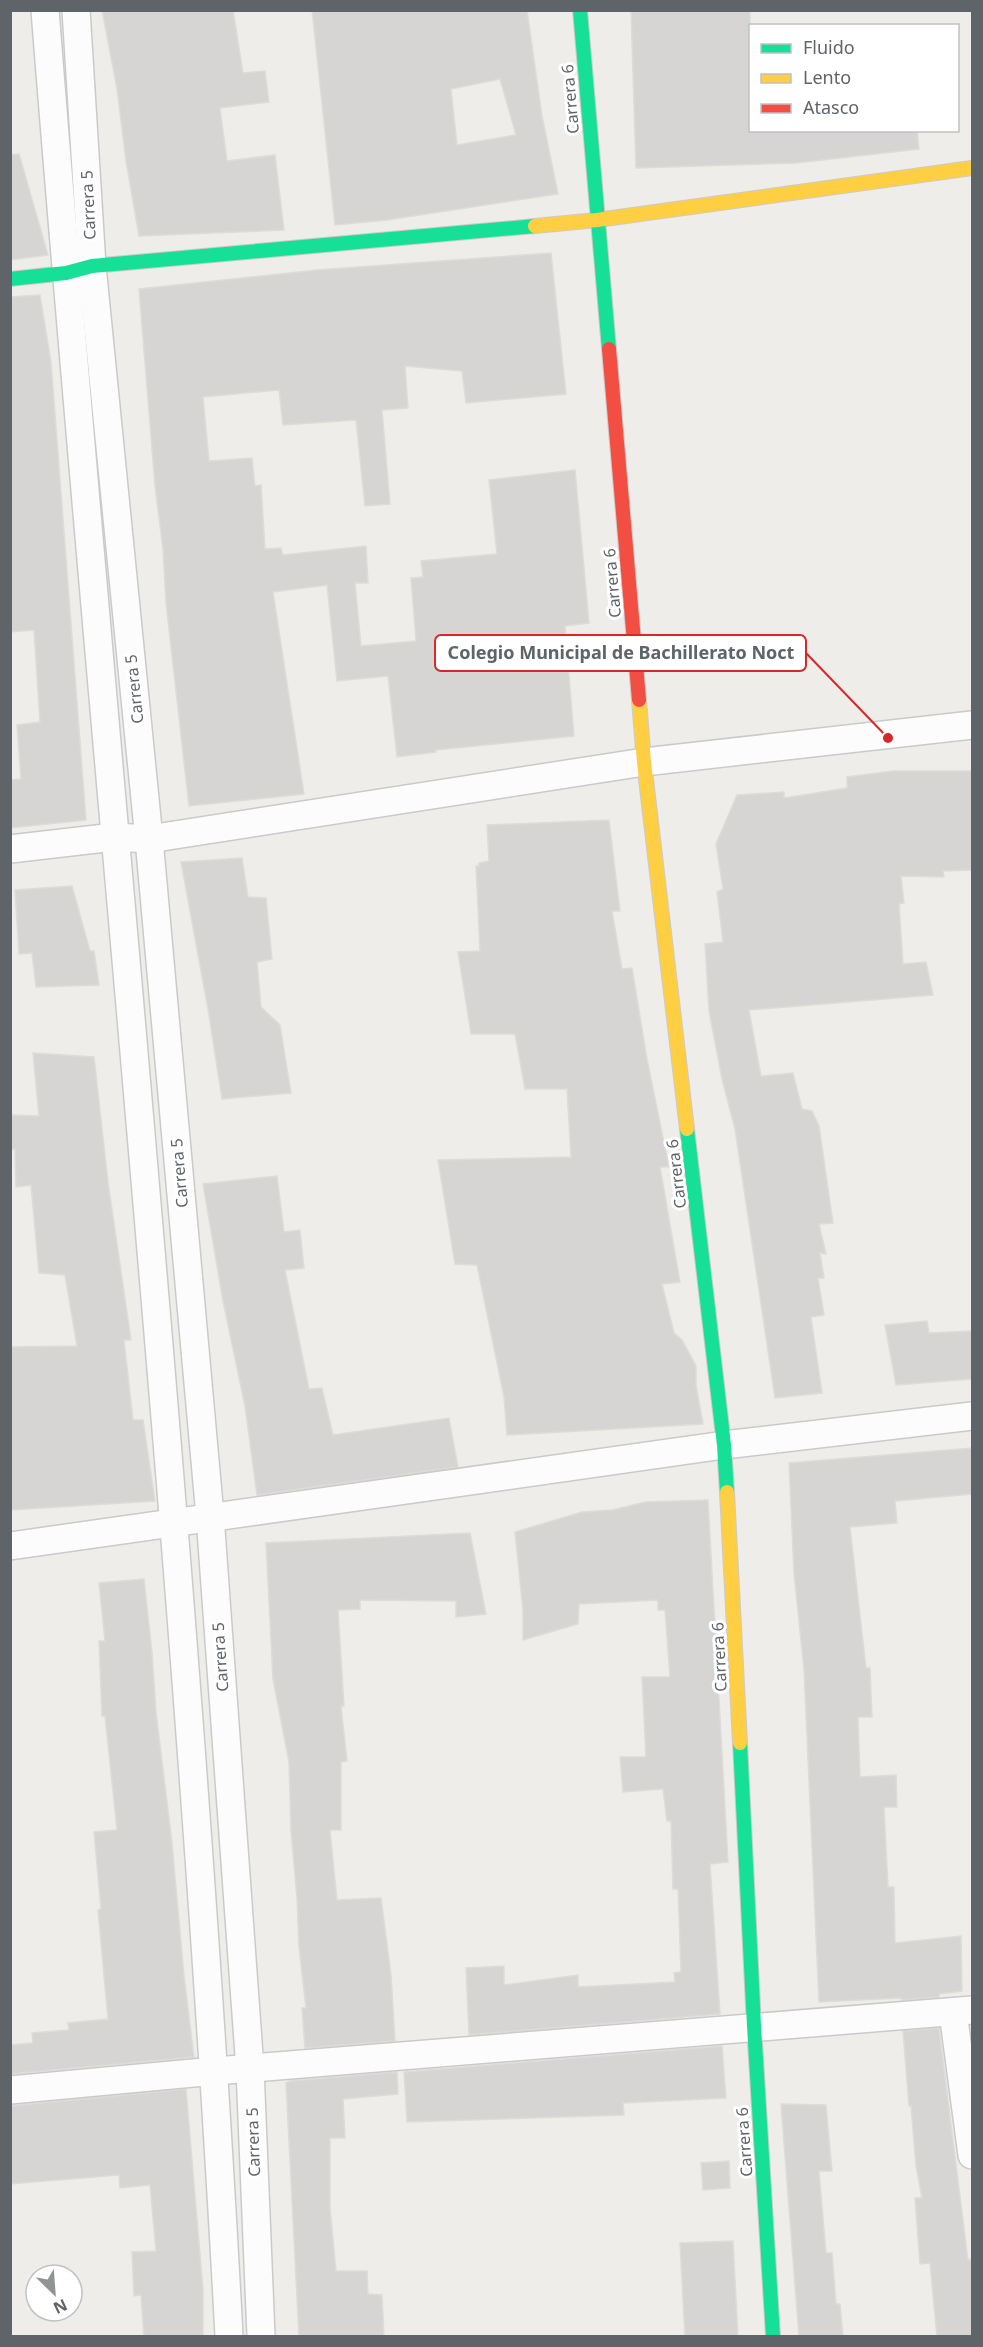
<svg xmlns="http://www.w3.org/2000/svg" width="983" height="2347" font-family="'Noto Sans',sans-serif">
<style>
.building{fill:#d7d5d3;stroke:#dedcd8;stroke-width:1.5;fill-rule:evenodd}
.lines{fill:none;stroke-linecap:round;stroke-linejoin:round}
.street-casing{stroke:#cacaca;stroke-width:30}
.fast-casing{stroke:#cbcbcb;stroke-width:16}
.slow-casing{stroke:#cbcbcb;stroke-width:16}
.jam-casing{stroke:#cbcbcb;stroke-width:16}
.street{stroke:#fdfcfc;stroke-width:27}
.fast{stroke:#16e098;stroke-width:14}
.slow{stroke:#ffcf43;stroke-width:14}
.jam{stroke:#f24e42;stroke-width:14}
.labels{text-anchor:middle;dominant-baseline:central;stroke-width:6;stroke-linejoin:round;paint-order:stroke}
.street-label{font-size:16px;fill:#5e6468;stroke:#fff}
.leader{fill:none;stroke:#d62828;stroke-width:2}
.callout-dot{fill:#d62828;stroke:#fff;stroke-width:2}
.callout{fill:#fff;stroke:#d62828;stroke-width:2}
.callout-label{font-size:18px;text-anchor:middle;font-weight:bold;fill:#5e6468}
</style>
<rect width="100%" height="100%" fill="#efede9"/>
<g class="building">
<polygon points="102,10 233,10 243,73 265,71 269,102 220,108 227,161 275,155 284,230 139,236 126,161 117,89"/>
<path d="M312,10H527L542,116L558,194L387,220L335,225ZM500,79L516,135L457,145L451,89Z"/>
<polygon points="631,10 750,10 750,130 917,130 919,149 796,163 636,168"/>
<polygon points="19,154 48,255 10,260 10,155"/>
<polygon points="551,253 566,394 466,403 462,371 405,366 408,408 382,410 390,504 365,506 356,420 283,425 279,390 203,397 209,461 252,458 255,486 261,485 265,549 281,548 283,555 366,546 368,583 355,583 361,646 416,641 411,578 423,577 421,561 497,554 489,480 575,470 589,623 565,626 574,736 436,750 436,752 397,757 388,676 337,681 327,585 273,592 304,794 189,806 166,603 163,549 155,486 139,289 317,270"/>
<polygon points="40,295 51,362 86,820 10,828 10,780 21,779 17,725 40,722 34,630 10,632 10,297"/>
<polygon points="893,771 972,771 972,870 943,871 944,877 901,876 904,903 899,904 903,964 926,962 933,995 749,1010 761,1076 793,1073 802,1109 812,1111 819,1126 833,1223 819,1224 826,1254 820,1253 824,1278 818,1278 824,1315 811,1317 822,1393 775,1398 735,1129 722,1079 709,1011 705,944 723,942 717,892 723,889 716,844 737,795 784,792 784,798 847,788 847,777"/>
<polygon points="609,820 620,911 612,911 622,969 632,968 647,1059 669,1167 660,1167 680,1282 662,1284 674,1333 682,1340 696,1366 696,1385 703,1424 507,1435 504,1397 477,1265 455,1264 438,1160 571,1157 567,1089 525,1089 515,1034 471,1034 458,952 480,951 476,866 479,866 479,863 489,861 487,825"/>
<polygon points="242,858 248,897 266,898 272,959 257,962 261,1007 280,1025 291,1093 222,1099 208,1009 181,862"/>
<polygon points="72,886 90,951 94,951 99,985 36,987 32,953 19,954 15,890"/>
<polygon points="33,1053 94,1057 108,1182 131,1340 124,1340 133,1420 143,1420 155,1501 10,1510 10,1347 77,1346 65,1275 39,1273 31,1185 16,1187 15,1149 10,1150 10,1115 39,1116"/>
<polygon points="277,1176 284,1232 300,1230 304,1268 285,1270 309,1389 322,1388 333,1435 449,1418 458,1467 257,1495 245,1406 223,1301 203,1184"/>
<polygon points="927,1321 929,1333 972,1331 972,1379 896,1385 885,1325"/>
<polygon points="972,1448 972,1494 895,1501 897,1523 850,1527 866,1668 870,1668 872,1717 858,1717 860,1777 896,1775 897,1807 884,1807 888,1887 894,1887 895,1943 961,1936 962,1991 939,1994 939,1997 901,2000 901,1998 819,2002 804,1670 794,1573 789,1463"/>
<polygon points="708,1500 728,1862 710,1864 720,2014 469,2035 466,1968 504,1966 504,1985 578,1975 578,1987 675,1982 674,1973 681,1972 678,1889 673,1889 671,1821 667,1821 663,1789 623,1792 620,1757 646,1757 642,1677 670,1677 665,1610 658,1610 658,1600 579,1604 578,1624 523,1640 523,1611 515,1532 582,1512 612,1510 646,1502"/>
<polygon points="470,1533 486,1614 456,1617 456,1601 360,1600 360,1609 338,1610 344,1706 341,1706 347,1761 341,1762 341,1830 330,1830 337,1900 381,1898 391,1975 395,2041 305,2048 302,2008 306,2008 299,1947 297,1898 291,1831 289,1762 273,1679 266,1543"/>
<polygon points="144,1579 152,1653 156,1712 172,1843 184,1976 194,2057 10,2074 10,2045 33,2043 32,2033 69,2030 68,2023 108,2019 98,1910 101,1909 94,1832 117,1830 105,1716 102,1716 99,1641 105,1641 99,1583"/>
<polygon points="939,2028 968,2260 972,2259 972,2337 937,2337 930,2263 920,2264 915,2198 922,2198 916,2166 911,2106 909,2106 903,2031"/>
<polygon points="722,2046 726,2098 623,2103 624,2115 407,2122 404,2072"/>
<polygon points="397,2072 398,2094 343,2099 345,2138 330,2138 330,2208 336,2271 367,2271 368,2294 382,2295 384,2337 299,2337 286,2083 290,2081"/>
<polygon points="186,2089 203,2290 203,2337 144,2337 141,2295 134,2296 132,2252 156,2251 150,2185 120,2188 119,2175 10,2184 10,2106"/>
<polygon points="781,2104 826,2105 832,2171 819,2171 826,2253 832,2253 836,2304 840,2304 843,2337 799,2337"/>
<polygon points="729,2161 730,2188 703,2190 701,2163"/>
<polygon points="733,2241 738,2337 685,2337 680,2243"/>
</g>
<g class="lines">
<defs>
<g id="street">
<path d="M45,10C106,786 188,1560 229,2336"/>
<polyline points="76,10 92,266 149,839 210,1516 250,2069 261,2336"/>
<polyline points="10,849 114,837 149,839 644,762 972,725"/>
<polyline points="10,1546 724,1445 972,1416"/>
<polyline points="953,2012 972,2155"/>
<polyline points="10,2090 215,2071 972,2010"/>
</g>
<g id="fast">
<polyline points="580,10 609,349"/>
<polyline points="10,279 66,273 92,266 535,226"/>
<polyline points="687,1129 724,1445 727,1492"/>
<polyline points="740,1743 754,2026 773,2336"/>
</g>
<g id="slow">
<polyline points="535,226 597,220 972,168"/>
<polyline points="639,700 644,762 687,1129"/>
<polyline points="727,1492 740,1743"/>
</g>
<polyline id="jam" points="609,349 639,700"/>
</defs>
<use href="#street" class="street-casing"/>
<use href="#fast" class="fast-casing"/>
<use href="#slow" class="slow-casing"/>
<use href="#jam" class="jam-casing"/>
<use href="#street" class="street"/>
<use href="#fast" class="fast"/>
<use href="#slow" class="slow"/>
<use href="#jam" class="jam"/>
</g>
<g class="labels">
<g class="street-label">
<text transform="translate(570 99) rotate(-95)">Carrera 6</text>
<text transform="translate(88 205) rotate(-93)">Carrera 5</text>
<text transform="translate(612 583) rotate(-95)">Carrera 6</text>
<text transform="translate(134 689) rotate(-96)">Carrera 5</text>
<text transform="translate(179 1173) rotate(-95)">Carrera 5</text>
<text transform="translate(676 1174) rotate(-97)">Carrera 6</text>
<text transform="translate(220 1657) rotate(-94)">Carrera 5</text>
<text transform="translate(719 1657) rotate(-93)">Carrera 6</text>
<text transform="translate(253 2142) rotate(-92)">Carrera 5</text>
<text transform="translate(744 2142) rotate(-94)">Carrera 6</text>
</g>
</g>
<path class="leader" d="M888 738L806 653"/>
<circle class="callout-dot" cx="888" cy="738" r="6"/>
<rect class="callout" x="435" y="635" width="371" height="36" rx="6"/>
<g class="callout-label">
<text x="621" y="659">Colegio Municipal de Bachillerato Noct</text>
</g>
<rect width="983" height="2347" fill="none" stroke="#5e6468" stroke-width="24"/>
<rect x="749" y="24" width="210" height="108" fill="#ffffff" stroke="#bfc1c3" stroke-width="1.5"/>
<rect x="761" y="44" width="30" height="9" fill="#16e098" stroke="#bfc1c3" stroke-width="1.5"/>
<text x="803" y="54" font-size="18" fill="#5e6468">Fluido</text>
<rect x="761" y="74" width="30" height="9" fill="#ffcf43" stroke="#bfc1c3" stroke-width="1.5"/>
<text x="803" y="84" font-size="18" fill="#5e6468">Lento</text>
<rect x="761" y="104" width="30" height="9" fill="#f24e42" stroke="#bfc1c3" stroke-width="1.5"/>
<text x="803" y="114" font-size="18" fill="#5e6468">Atasco</text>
<g transform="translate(54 2293) rotate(155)"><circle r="28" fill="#ffffff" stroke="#bfc1c3" stroke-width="1.5"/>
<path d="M0-4.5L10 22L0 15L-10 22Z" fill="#919495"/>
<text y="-9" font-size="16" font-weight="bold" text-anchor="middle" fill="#5e6468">N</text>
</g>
</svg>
